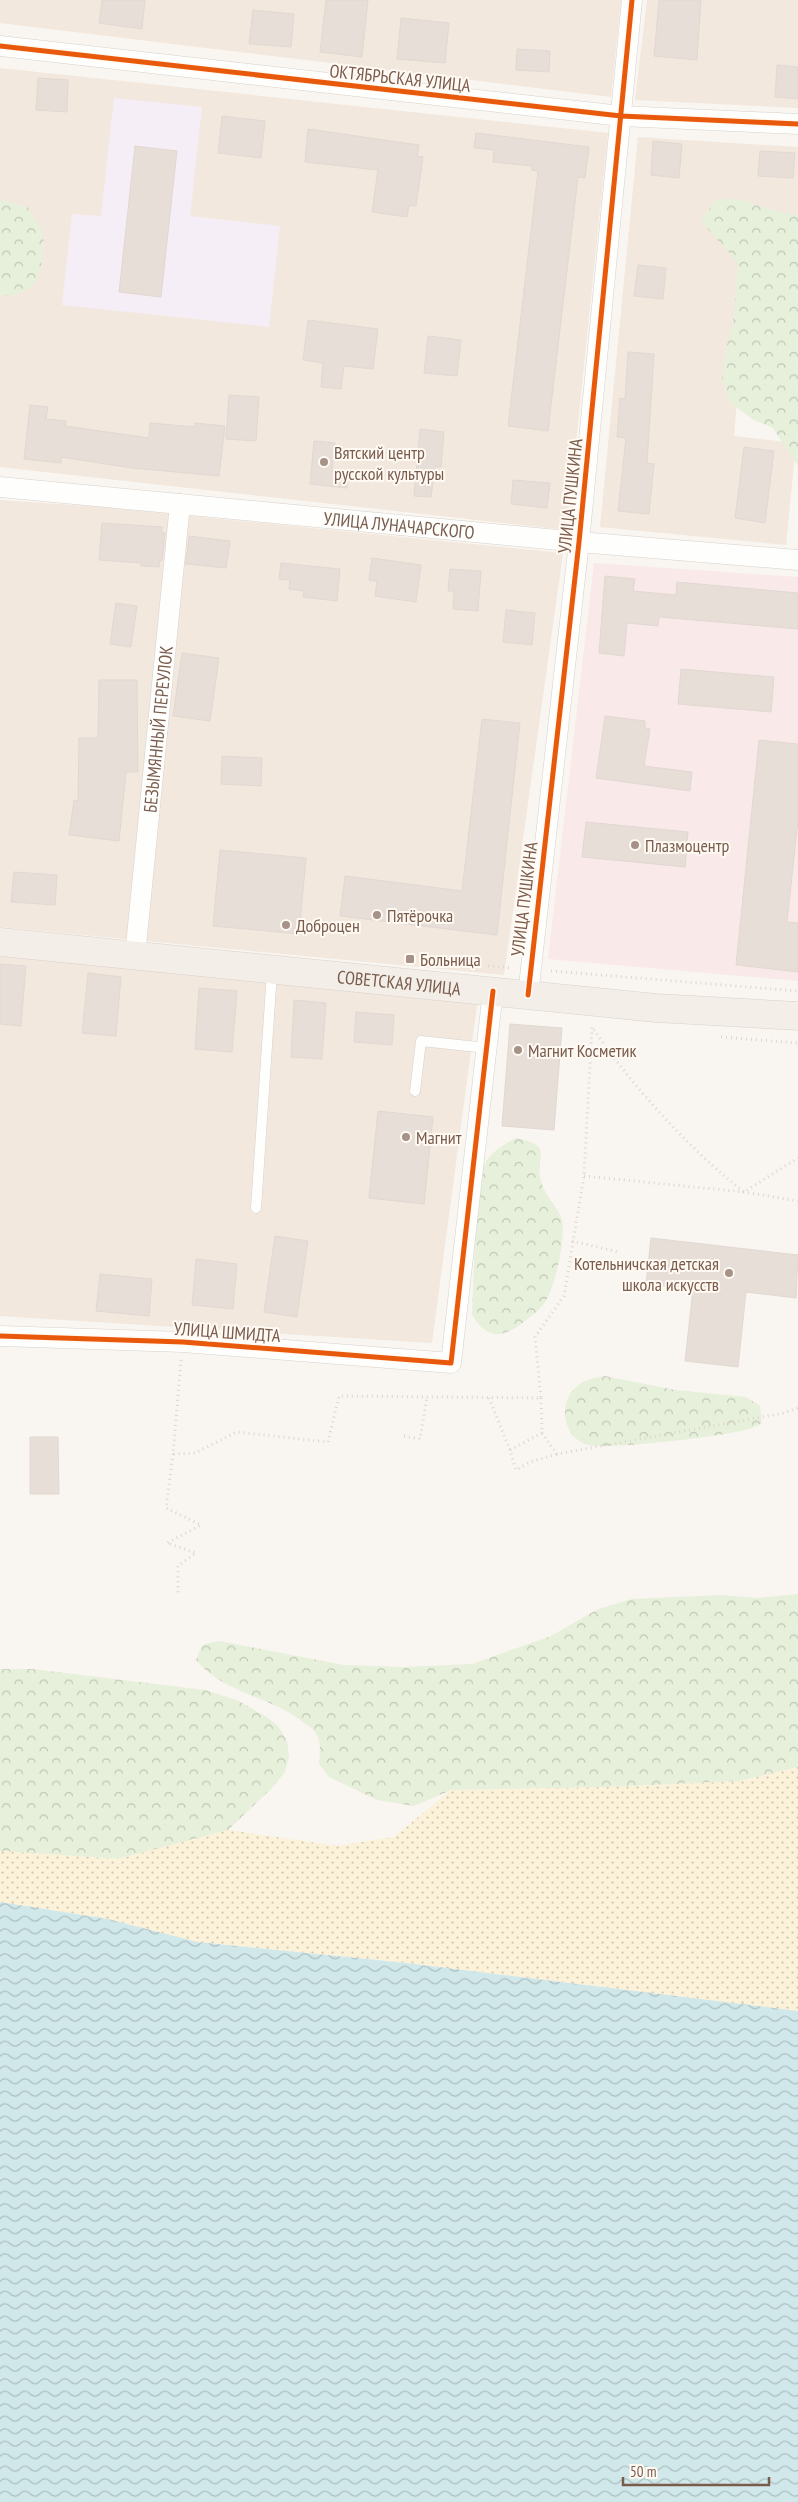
<svg xmlns="http://www.w3.org/2000/svg" width="798" height="2502" font-family="'PT Sans Narrow',sans-serif">
<style>
.residential{fill:#f2e8de}
.education{fill:#f6eef6}
.medical{fill:#fae9e9}
.forest{fill:url(#forest-crowns)}
.sand{fill:url(#sand-dots)}
.water{fill:url(#water-waves)}
.building{fill:#e6ded7;stroke:#e2d8d2}
.lines{fill:none;stroke-linecap:round;stroke-linejoin:round}
.lane-casing{stroke:#d7d1cb;stroke-width:11}
.street-casing{stroke:#d7d1cb;stroke-width:21}
.primary-casing{stroke:#dad1cc;stroke-width:29}
.path{stroke:#dcd5d0;stroke-width:3;stroke-dasharray:1 4;stroke-linecap:butt}
.lane{stroke:#fefefd;stroke-width:10}
.street{stroke:#fefefd;stroke-width:20}
.primary{stroke:#f3eee8;stroke-width:28}
.cycleway-casing{stroke:#fffaf3;stroke-width:8}
.cycleway{stroke:#e8590c;stroke-width:5}
.poi-dot{fill:#a69286;stroke:#fffaf3;stroke-width:2}
.labels{text-anchor:middle;dominant-baseline:central;stroke-width:4;stroke-linejoin:round;paint-order:stroke}
.street-label{font-size:18px;fill:#7a5c4d;stroke:#fffaf3}
.poi-label{font-size:18px;fill:#7a5c4d;stroke:#fffaf3;text-anchor:start}
</style>
<defs>
<pattern id="forest-crowns" width="20" height="18" patternUnits="userSpaceOnUse" patternTransform="scale(1.25)"><rect width="20" height="18" fill="#e7f0db"/><path d="M2 6a3 3 0 1 1 6 0M12 15a3 3 0 1 1 6 0" fill="none" stroke="#c0c6b4"/></pattern>
<pattern id="sand-dots" width="8" height="8" patternUnits="userSpaceOnUse" patternTransform="scale(1.25)"><rect width="8" height="8" fill="#fbf2d9"/><path d="M2 2h.1M6 6h.1" fill="none" stroke="#d0c7b2" stroke-width="1.8" stroke-linecap="round"/></pattern>
<pattern id="water-waves" width="16" height="10" patternUnits="userSpaceOnUse" patternTransform="scale(1.25)"><rect width="16" height="10" fill="#d0e8ea"/><path d="M0 5q4-4 8 0t8 0" fill="none" stroke="#aebfc0"/></pattern>
</defs>
<rect width="100%" height="100%" fill="#f9f5f0"/>
<g class="residential">
<polygon points="0,0 621,0 611,97 0,23"/>
<polygon points="647,0 798,0 798,108 635,100"/>
<polygon points="0,68 608,133 567,530 0,467"/>
<polygon points="638,137 798,147 798,234 751,233 734,436 796,443 786,545 600,527"/>
<polygon points="0,500 101,507 563,553 504,975 0,927"/>
<polygon points="0,949 478,998 432,1343 0,1316"/>
</g>
<polygon class="education" points="114,98 202,107 190,216 280,226 269,327 62,305 72,214 101,216"/>
<polygon class="medical" points="594,563 798,577 798,981 548,959"/>
<g class="forest">
<polygon points="739,199 779,212 798,215 798,466 773,428 754,420 730,403 722,380 726,349 733,323 738,263 701,221 716,200"/>
<path d="M0,200L28,207C33,216 41,226 43,235C46,246 40,277 33,285C26,292 10,297 0,295Z"/>
<path d="M516,1138C556,1147 534,1153 541,1181C545,1199 563,1209 563,1229C562,1250 557,1277 548,1297C543,1307 534,1314 525,1321C502,1339 488,1340 472,1315L477,1191C481,1162 490,1151 516,1138Z"/>
<path d="M605,1376L675,1390L746,1397L760,1406L762,1423C758,1425 753,1428 748,1429C729,1436 606,1450 588,1445C564,1438 558,1406 574,1389C582,1380 594,1378 605,1376Z"/>
<path d="M798,1594V1767L740,1781L611,1787L451,1790L414,1806L377,1800L329,1777L319,1764C320,1753 322,1740 314,1731C311,1726 303,1723 299,1719C265,1695 224,1693 196,1660L202,1645L219,1641L344,1665L406,1667L472,1664L551,1636L598,1609L632,1599L722,1595L758,1598Z"/>
<polygon points="0,1669 32,1669 205,1690 237,1700 265,1716 278,1726 287,1741 289,1756 285,1772 275,1785 228,1830 118,1859 0,1851"/>
</g>
<polygon class="sand" points="798,1767 798,2011 406,1963 197,1942 108,1919 0,1902 0,1851 118,1859 228,1830 337,1846 394,1837 451,1790 611,1787 740,1781"/>
<polygon class="water" points="0,1902 108,1919 197,1942 406,1963 798,2011 798,2502 0,2502"/>
<g class="building">
<polygon points="102,0 145,0 142,29 99,23"/>
<polygon points="326,0 368,0 362,57 320,52"/>
<polygon points="659,0 701,0 697,60 654,56"/>
<polygon points="253,10 294,14 291,47 249,44"/>
<polygon points="401,18 449,23 445,63 397,59"/>
<polygon points="517,49 550,51 549,72 516,70"/>
<polygon points="777,65 798,67 798,99 775,97"/>
<polygon points="38,78 68,80 67,112 36,110"/>
<polygon points="222,116 265,121 261,158 218,153"/>
<polygon points="308,129 419,145 417,156 423,157 416,206 409,205 407,217 372,212 378,170 305,162"/>
<polygon points="476,133 589,147 585,178 578,177 548,431 508,426 538,171 532,170 532,166 493,162 494,150 474,148"/>
<polygon points="653,141 682,144 679,178 651,175"/>
<polygon points="135,146 177,151 161,297 119,292"/>
<polygon points="760,151 795,153 793,178 758,176"/>
<polygon points="638,265 666,268 663,299 634,296"/>
<polygon points="308,320 378,329 373,369 344,366 341,389 321,387 323,363 303,360"/>
<polygon points="428,336 461,340 457,376 424,373"/>
<polygon points="628,352 654,354 647,463 654,464 649,514 618,511 626,438 617,437 620,398 625,399"/>
<polygon points="229,395 259,397 256,441 226,439"/>
<polygon points="30,405 48,407 46,419 66,421 65,426 149,438 150,423 195,427 195,423 225,426 219,476 132,468 61,457 61,463 24,459"/>
<polygon points="420,429 444,432 441,467 435,467 431,497 414,496"/>
<polygon points="314,441 335,443 332,472 348,473 347,488 310,484"/>
<polygon points="744,447 774,451 765,523 735,518"/>
<polygon points="513,480 550,483 547,508 511,504"/>
<polygon points="102,523 162,527 162,533 165,533 162,561 160,560 159,567 141,566 141,563 99,560"/>
<polygon points="189,536 230,541 226,568 186,564"/>
<polygon points="372,558 421,565 416,602 375,596 377,581 369,580"/>
<polygon points="281,563 340,569 337,601 303,597 304,591 289,589 290,580 279,579"/>
<polygon points="450,569 481,571 478,611 453,609 454,591 448,591"/>
<polygon points="605,576 635,579 633,591 676,595 677,582 798,593 798,629 659,617 658,626 627,623 624,656 599,653"/>
<polygon points="116,603 137,606 131,647 110,644"/>
<polygon points="506,610 535,613 532,645 503,642"/>
<polygon points="182,653 219,658 210,721 173,716"/>
<polygon points="681,669 774,677 771,712 678,704"/>
<polygon points="99,680 137,680 138,772 126,772 119,841 69,835 74,800 78,801 79,738 98,738"/>
<polygon points="605,716 645,721 645,728 650,729 644,766 692,772 690,791 596,778"/>
<polygon points="482,719 520,723 497,935 340,916 345,876 462,891"/>
<polygon points="759,740 798,744 798,820 787,922 798,923 798,972 736,965"/>
<polygon points="222,756 262,758 261,786 221,784"/>
<polygon points="586,822 688,832 685,867 582,857"/>
<polygon points="220,850 306,858 299,934 213,926"/>
<polygon points="14,872 57,875 55,905 11,902"/>
<polygon points="0,964 26,966 21,1026 0,1024"/>
<polygon points="88,973 121,977 116,1036 82,1033"/>
<polygon points="199,988 237,991 232,1052 195,1049"/>
<polygon points="294,1000 326,1003 322,1059 291,1057"/>
<polygon points="356,1012 394,1015 392,1045 354,1042"/>
<polygon points="510,1024 562,1028 554,1130 502,1126"/>
<polygon points="378,1111 433,1117 424,1204 369,1198"/>
<polygon points="275,1236 308,1241 297,1317 264,1312"/>
<polygon points="651,1238 798,1255 796,1298 746,1292 738,1367 685,1361 693,1289 646,1284"/>
<polygon points="196,1259 237,1264 233,1309 192,1305"/>
<polygon points="100,1274 152,1279 149,1316 96,1311"/>
<polygon points="30,1437 58,1437 59,1494 30,1494"/>
</g>
<g class="lines">
<defs>
<g id="lane">
<polyline points="415,1091 421,1041 487,1048"/>
<polyline points="256,1208 272,972"/>
</g>
<g id="street">
<polyline points="0,46 621,116 798,124"/>
<path id="s1" d="M0,487L579,542L798,560"/>
<path id="s2" d="M135,956L180,504"/>
<polyline points="528,995 579,542 632,0"/>
<polyline points="0,1336 183,1342 451,1363 493,991"/>
</g>
<g id="primary">
<path id="s3" d="M0,942L656,1008L798,1016"/>
</g>
</defs>
<use href="#lane" class="lane-casing"/>
<use href="#street" class="street-casing"/>
<use href="#primary" class="primary-casing"/>
<g class="path">
<polyline points="488,966 512,968"/>
<polyline points="551,971 798,991"/>
<polyline points="721,1037 798,1043"/>
<polyline points="584,1176 744,1192 798,1201"/>
<polyline points="572,1241 618,1252"/>
<path d="M181,1360L173,1454L195,1453L237,1432L328,1442L339,1396L541,1398L535,1337L564,1296L584,1176L592,1027C632,1086 688,1148 744,1192L798,1158"/>
<polyline points="489,1398 510,1450"/>
<polyline points="541,1398 542,1433 557,1454 784,1413 798,1408"/>
<polyline points="542,1433 510,1450 516,1470 530,1462 557,1454"/>
<polyline points="404,1436 420,1439 427,1397"/>
<polyline points="173,1454 166,1508 201,1525 167,1543 196,1553 178,1566 178,1595"/>
</g>
<use href="#lane" class="lane"/>
<use href="#street" class="street"/>
<use href="#primary" class="primary"/>
<defs>
<g id="cycleway">
<polyline points="0,46 621,116 798,124"/>
<polyline points="528,995 579,542 632,0"/>
<polyline points="0,1336 183,1342 451,1363 493,991"/>
</g>
</defs>
<use href="#cycleway" class="cycleway-casing"/>
<use href="#cycleway" class="cycleway"/>
</g>
<g class="poi-dot">
<circle cx="324" cy="462" r="5"/>
<circle cx="635" cy="845" r="5"/>
<circle cx="377" cy="915" r="5"/>
<circle cx="286" cy="925" r="5"/>
<rect x="405" y="954" width="10" height="10" rx="2.5"/>
<circle cx="518" cy="1050" r="5"/>
<circle cx="406" cy="1137" r="5"/>
<circle cx="729" cy="1273" r="5"/>
</g>
<g class="labels">
<g class="street-label">
<text transform="translate(400 78) rotate(6)">ОКТЯБРЬСКАЯ УЛИЦА</text>
<text transform="translate(570 496) rotate(-84)">УЛИЦА ПУШКИНА</text>
<text stroke="none"><textPath href="#s1" startOffset="401">УЛИЦА ЛУНАЧАРСКОГО</textPath></text>
<text stroke="none"><textPath href="#s2" startOffset="228">БЕЗЫМЯННЫЙ ПЕРЕУЛОК</textPath></text>
<text transform="translate(524 899) rotate(-83)">УЛИЦА ПУШКИНА</text>
<text stroke="none"><textPath href="#s3" startOffset="401">СОВЕТСКАЯ УЛИЦА</textPath></text>
<text transform="translate(227 1332) rotate(4)">УЛИЦА ШМИДТА</text>
</g>
<g class="poi-label">
<text x="334" y="452">Вятский центр<tspan x="334" dy="21">русской культуры</tspan></text>
<text x="645" y="845">Плазмоцентр</text>
<text x="387" y="915">Пятёрочка</text>
<text x="296" y="925">Доброцен</text>
<text x="420" y="959">Больница</text>
<text x="528" y="1050">Магнит Косметик</text>
<text x="416" y="1137">Магнит</text>
<text x="719" y="1263" text-anchor="end">Котельничская детская<tspan x="719" dy="21">школа искусств</tspan></text>
</g>
</g>
<path d="M623 2477v8h146v-8" fill="none" stroke="#7a5c4d" stroke-width="2.5"/>
<text x="630" y="2477" font-size="15" fill="#7a5c4d" stroke="#fffaf3" stroke-width="4" paint-order="stroke">50 m</text>
</svg>
